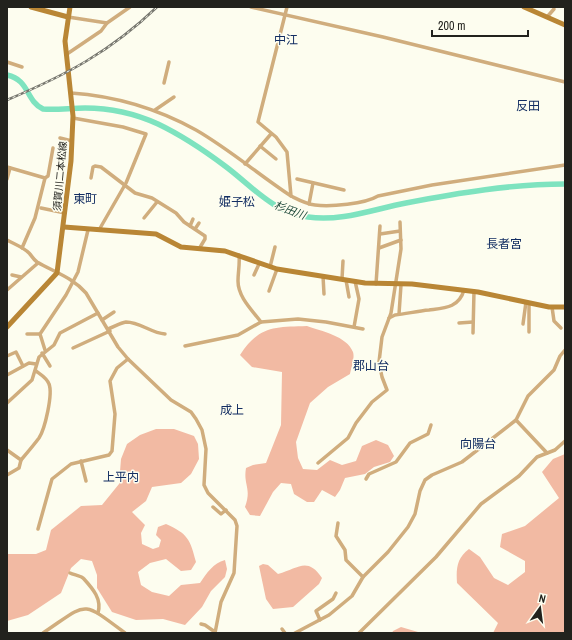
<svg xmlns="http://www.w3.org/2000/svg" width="572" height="640" font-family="'Archivo Narrow','Noto Sans JP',sans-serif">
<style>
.green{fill:#f2baa3}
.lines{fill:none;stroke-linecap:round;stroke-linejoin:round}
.river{stroke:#7ee3bf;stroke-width:5.5}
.street{stroke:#d0ad7d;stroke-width:3.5}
.secondary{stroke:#b98635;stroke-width:5}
.rail-casing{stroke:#77776f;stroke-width:2.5}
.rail{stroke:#fdfdef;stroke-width:1;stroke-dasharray:3;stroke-linecap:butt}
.labels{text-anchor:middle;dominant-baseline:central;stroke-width:3;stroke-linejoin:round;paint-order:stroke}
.street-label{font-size:10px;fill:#22221d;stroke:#fdfdef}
.water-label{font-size:11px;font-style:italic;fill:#1b4738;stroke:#fdfdef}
.quarter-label{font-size:12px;fill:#122d62;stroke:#fdfdef}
</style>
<rect width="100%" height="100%" fill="#fdfdef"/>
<g class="green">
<path d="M307,326C321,331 347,336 353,352C355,358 351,368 350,374L328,387L310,403L296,442L298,458L303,469L317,470L330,460L342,465L356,461L362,446L376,440L388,445L394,456L390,462L374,467L365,474L345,478L340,490L335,497L322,490L314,502H307L294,494L291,484L281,483L273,492L260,516L250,515L245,507C252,488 243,485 246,468L253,465L266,463L281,425L282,372L252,367L240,355C259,326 274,327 307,326Z"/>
<path d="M156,429H174L194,436L198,444L199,459L191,474L181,483L152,487L146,501L132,512L145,525L141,533L142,544L153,549L159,547L161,540L156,535L158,527L166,524C188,534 190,539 196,562L191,570L181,571L166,559L150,563L138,572L141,585L152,592L169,596L181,585L200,583C207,573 213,563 225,560L227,569L225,577L211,591L202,607L185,625L163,619L136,620L112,612L97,588V575L92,561L81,559L71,568L61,593L28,615L7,621V554H36L46,550L51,530L81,506L102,505L119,484L121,459L127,444L140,435Z"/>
<path d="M565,454V633H493L498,623L457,583C456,568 457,558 469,549L480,557L494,578L508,585L525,572V561L500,547L502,534L525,526L559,498L542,472L553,459Z"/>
<path d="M263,564L268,565L278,574C298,569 307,556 322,578L319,584L293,607L273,609L266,599L259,566Z"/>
<polygon points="401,627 418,632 418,633 392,633 393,631"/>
</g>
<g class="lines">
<path class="river" d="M7,75C30,80 25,100 43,109C57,110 71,108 85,108C109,108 136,114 158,124C181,135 205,151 225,166C252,186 272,212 308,217C341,222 374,209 406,203C458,193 512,184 565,184"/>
<g class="street">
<polyline points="251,7 383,37 565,82"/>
<path d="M287,7L258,122L276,137L287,152L291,196C299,200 306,204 315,205C330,207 365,204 378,196L432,185L565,165"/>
<polyline points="68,17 107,23"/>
<polyline points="547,17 554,9"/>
<polyline points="67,54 101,31 107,23 130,7"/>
<polyline points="7,62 22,67"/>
<polyline points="164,83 169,62"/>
<path d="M71,93C115,96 158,109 196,130C229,149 259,175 291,196"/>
<polyline points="155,110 174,97"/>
<polyline points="73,118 123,127 146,134 126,183 99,230"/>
<polyline points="60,138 72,141"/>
<polyline points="260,146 276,159"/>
<polyline points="245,164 271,134"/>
<polyline points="7,167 45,178 35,218 22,248"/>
<polyline points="45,178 48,176 53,148"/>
<polyline points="91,178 93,167 95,166 101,167 135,193 152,198 176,213 184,222 205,236 205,239 199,249"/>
<polyline points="7,179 10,168"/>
<polyline points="297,179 344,190"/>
<polyline points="309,204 313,183"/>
<polyline points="41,208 65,213"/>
<polyline points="144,218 157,202"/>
<polyline points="190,226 193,219"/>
<polyline points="195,229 199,223"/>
<polyline points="380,234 400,231"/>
<path d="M7,240C14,244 23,247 29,253C32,256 33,259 37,262C54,272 72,277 86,293L118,347L128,359L171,400L191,412L196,419L202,430L206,449L204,485L208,493L235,520L237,526L234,573L221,602L215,633"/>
<polyline points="379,248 401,240"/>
<path d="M239,255C240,264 238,272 238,281C238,297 252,310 261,322"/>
<polyline points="270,267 275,247"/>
<polyline points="12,275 21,277"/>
<polyline points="254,275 259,264"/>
<polyline points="323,276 324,294"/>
<polyline points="342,279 343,261"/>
<polyline points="346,280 349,297"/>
<polyline points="376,284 380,226"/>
<polyline points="7,290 38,263"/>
<polyline points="269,291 277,269"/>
<polyline points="552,307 554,321 561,328"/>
<polyline points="399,314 401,285"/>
<path d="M389,318L395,315C406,314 417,311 429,310C444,308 459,308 464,290"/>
<polyline points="102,320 114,312"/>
<polyline points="459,323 473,322"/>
<polyline points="523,324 526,302"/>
<polyline points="354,327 359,299 355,281"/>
<path d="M108,329C114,327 120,323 126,322C140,322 151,333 165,334"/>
<polyline points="529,332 529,303"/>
<polyline points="473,333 474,291"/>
<polyline points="27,334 40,334"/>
<polyline points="185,346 238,335 261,322 298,319 326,322 363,329"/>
<polyline points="73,348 110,331"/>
<polyline points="45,350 40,334 66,295 78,272 88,230"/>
<polyline points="42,353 50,366"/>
<polyline points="7,356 16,352 23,366"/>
<polyline points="7,375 29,363 36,364"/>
<polyline points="7,403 32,380 39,357 54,345 60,333 98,313"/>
<polyline points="516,420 547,453"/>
<path d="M7,450L21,460C27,453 33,446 39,438C45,429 53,394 49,384C47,378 40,374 36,371"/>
<polyline points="81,461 86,481"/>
<polyline points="318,463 348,438 356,423 372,402 387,390 382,377 379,362 382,337 391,313 401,249 400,222"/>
<polyline points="7,475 19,468 21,460"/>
<polyline points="366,479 369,474 396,462 410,443 428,434 431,425"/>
<polyline points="213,507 221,514 226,510"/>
<polyline points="338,523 336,536 345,550 346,560 363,577"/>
<polyline points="38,529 52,479 71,464 109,455 112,451 115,414 110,381 117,368 128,359"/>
<path d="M70,573C74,575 82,576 84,579C93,589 102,599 98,613"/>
<polyline points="320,620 316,611 333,599 336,593"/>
<polyline points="201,624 205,625 215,632"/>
<polyline points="282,629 285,633"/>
<path d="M43,633C88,603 80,599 125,633"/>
<polyline points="295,633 329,615 352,596 363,577 388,552 408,527 415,514 420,491 425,480 432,475 462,462 516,420 528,396 554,370 560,356 565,350"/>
<polyline points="359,633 436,557 481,504 519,476 537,457 555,450 565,441"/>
</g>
<g class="secondary">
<polyline points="31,7 68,17"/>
<polyline points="524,7 565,25"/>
<polyline points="64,227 156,234 181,247 225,251 277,269 365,283 412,284 478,292 549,307 565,307"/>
<polyline points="7,327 57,273 71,161 73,116 65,41 70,7"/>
</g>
<defs>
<path id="rail" d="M7,100C66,75 110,52 157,7"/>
</defs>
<use href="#rail" class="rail-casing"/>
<use href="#rail" class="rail"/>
</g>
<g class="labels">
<g class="street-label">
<text transform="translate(60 176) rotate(-85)">須賀川二本松線</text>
</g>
<g class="water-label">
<text transform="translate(290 210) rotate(20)">杉田川</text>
</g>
<g class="quarter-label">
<text x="286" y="40">中江</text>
<text x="528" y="106">反田</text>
<text x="85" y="199">東町</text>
<text x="237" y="202">姫子松</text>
<text x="504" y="244">長者宮</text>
<text x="371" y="366">郡山台</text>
<text x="232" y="410">成上</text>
<text x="478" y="444">向陽台</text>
<text x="121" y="477">上平内</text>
</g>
</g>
<rect width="572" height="640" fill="none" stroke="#22221d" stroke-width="16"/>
<g transform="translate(540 608) rotate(14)" stroke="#fdfdef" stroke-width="3" paint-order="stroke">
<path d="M0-3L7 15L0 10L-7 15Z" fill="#22221d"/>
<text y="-6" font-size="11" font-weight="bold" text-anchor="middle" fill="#22221d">N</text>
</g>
<path d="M432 30v6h96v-6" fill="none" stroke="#22221d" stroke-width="2"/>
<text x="438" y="30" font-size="12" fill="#22221d" stroke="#fdfdef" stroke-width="3" paint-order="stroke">200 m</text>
</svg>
